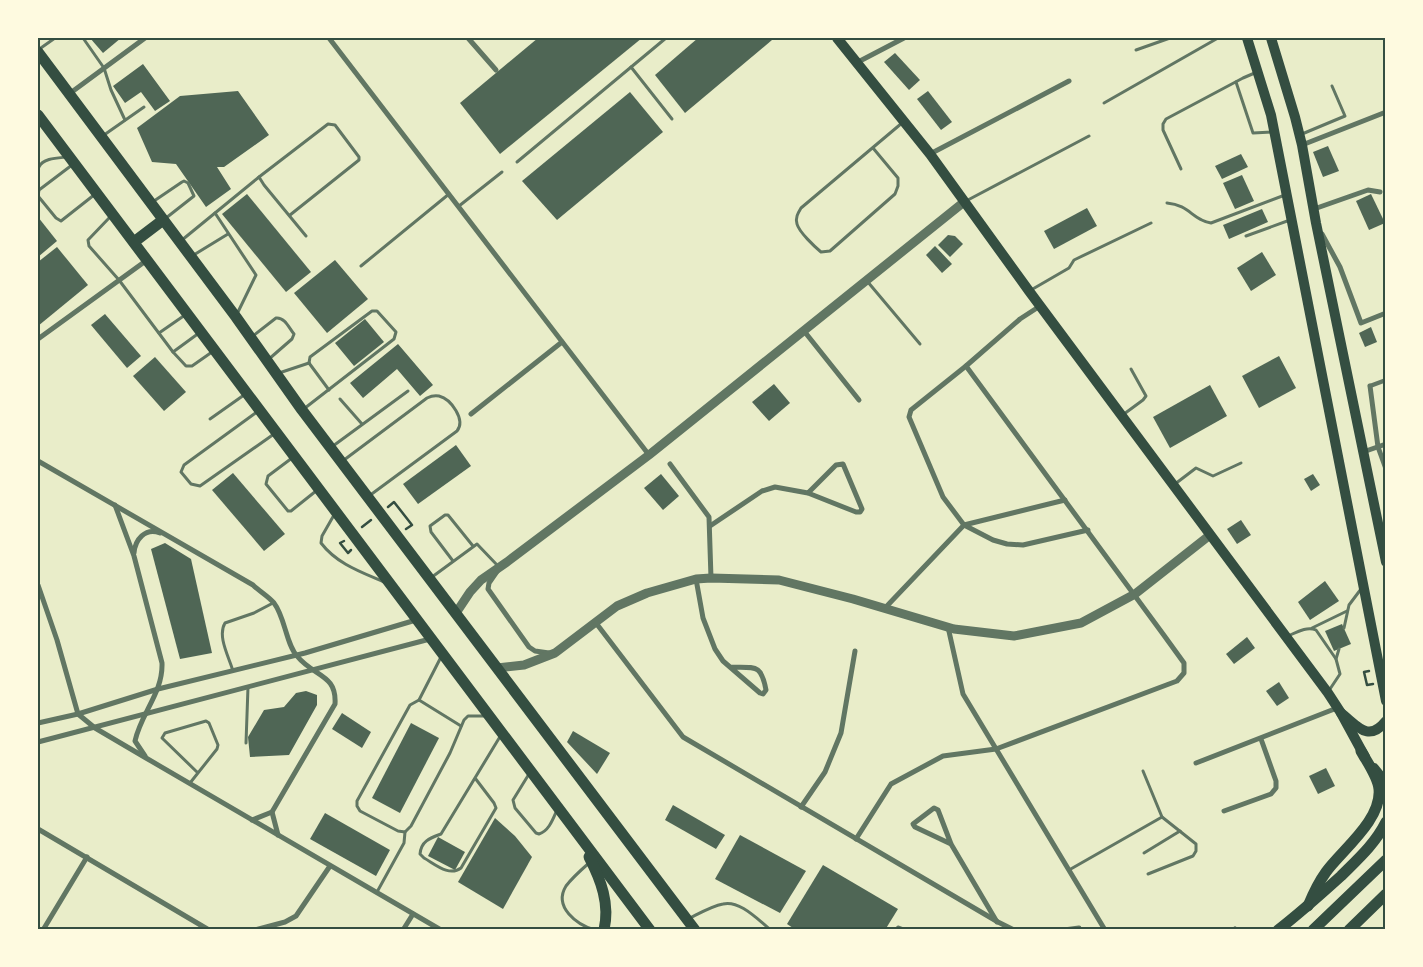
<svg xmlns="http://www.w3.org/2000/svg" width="1423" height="967" font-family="Inter,sans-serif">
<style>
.building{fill:#4f6655}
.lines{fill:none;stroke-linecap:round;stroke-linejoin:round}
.path{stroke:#344e41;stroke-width:2.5}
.service{stroke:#617663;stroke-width:3}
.pedestrian{stroke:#617663;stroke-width:4.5}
.minor{stroke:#617663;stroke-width:5}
.tertiary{stroke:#617663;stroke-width:9}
.secondary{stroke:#344e41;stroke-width:10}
.primary{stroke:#344e41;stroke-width:10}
.trunk{stroke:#344e41;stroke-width:11}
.neatline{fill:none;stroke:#344e41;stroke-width:2}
</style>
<rect width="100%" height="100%" fill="#e9edc9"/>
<g class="building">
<polygon points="90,38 121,38 103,53"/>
<polygon points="538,38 642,38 500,154 460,103"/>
<polygon points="698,38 769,38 772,40 685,113 655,75"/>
<polygon points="895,53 920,80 909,90 884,62"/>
<polygon points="143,64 170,101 155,111 141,92 125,103 113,86"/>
<polygon points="238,91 269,135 224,167 217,167 231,189 206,207 176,164 152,162 137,128 180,96"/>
<polygon points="928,91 952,122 941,130 917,99"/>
<polygon points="630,92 663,132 557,220 522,181"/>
<polygon points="1328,146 1339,171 1323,177 1313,152"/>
<polygon points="1241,154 1248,167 1222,179 1215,166"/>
<polygon points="1242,175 1254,201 1235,209 1223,183"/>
<polygon points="247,194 311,272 286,292 222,214"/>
<polygon points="1371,194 1385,223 1369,230 1356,201"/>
<polygon points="1087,208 1097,226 1054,249 1044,231"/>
<polygon points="1262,209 1268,222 1229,239 1223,225"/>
<polygon points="38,217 57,241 38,257"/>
<polygon points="948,235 955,236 963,244 950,257 938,245"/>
<polygon points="935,246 952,264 942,273 926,255"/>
<polygon points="57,247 88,285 38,326 38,262"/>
<polygon points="1262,252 1276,275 1251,291 1237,268"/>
<polygon points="335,260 368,299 327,333 294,293"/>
<polygon points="105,314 141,356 127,368 91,325"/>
<polygon points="365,319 384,342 354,366 335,343"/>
<polygon points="1371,327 1377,342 1365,347 1359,333"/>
<polygon points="398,344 433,385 420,396 397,369 363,398 350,383"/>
<polygon points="1279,356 1296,388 1259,408 1242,376"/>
<polygon points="155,357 186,392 164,411 133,376"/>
<polygon points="774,384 790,403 769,421 752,402"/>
<polygon points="1210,385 1227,416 1170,448 1153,417"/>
<polygon points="456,445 471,466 418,504 403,484"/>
<polygon points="233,473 285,534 264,551 212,490"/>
<polygon points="661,474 679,496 663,510 644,488"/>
<polygon points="1313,474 1320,485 1311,491 1304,479"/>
<polygon points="1241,520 1251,535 1237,544 1227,529"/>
<polygon points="165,543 191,559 212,653 180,659 151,549"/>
<polygon points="1325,581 1339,601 1310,620 1298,602"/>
<polygon points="1342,624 1351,644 1334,651 1325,631"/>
<polygon points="1247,637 1255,648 1234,664 1226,654"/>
<polygon points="1279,682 1289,698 1277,706 1266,691"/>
<polygon points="306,691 317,695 317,705 289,755 250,757 248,737 264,710 284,707 296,693"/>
<polygon points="342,713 371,732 362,748 332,729"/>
<polygon points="411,723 439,738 400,813 372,798"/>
<polygon points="573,731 610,753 597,774 567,742"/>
<polygon points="1326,768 1335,786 1318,794 1309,776"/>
<polygon points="673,805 725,835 716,849 665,820"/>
<polygon points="325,813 390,850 376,876 310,839"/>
<polygon points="495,818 515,836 532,857 503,909 458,882"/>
<polygon points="740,835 806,871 780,913 715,879"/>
<polygon points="438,837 465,852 455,870 428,856"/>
<polygon points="823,865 898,909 885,930 796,930 787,924"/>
</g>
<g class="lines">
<g class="path">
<polyline points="388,507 394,502 412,525 406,529"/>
<polyline points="362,527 371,520"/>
<polyline points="344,541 340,543 348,553 351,550"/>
<polyline points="1369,671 1364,672 1367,685 1373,684"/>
</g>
<g class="service">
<polyline points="83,38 104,68 111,90 125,120"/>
<polyline points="38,50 55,38"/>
<polyline points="1136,50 1170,38"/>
<polyline points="631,67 672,119"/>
<polyline points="1236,82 1253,133 1273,132"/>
<polyline points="1104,103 1218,38"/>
<polyline points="1302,134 1345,116 1332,86"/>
<polyline points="104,135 144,107"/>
<path d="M873,148L898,178V186L895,194L830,251L821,252C815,247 799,232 797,224C795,218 798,213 801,208L902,123"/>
<polyline points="517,162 666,38"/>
<polyline points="72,165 39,190 38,196 56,218 61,221 94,195"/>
<polyline points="1181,169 1163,130 1163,124 1166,119 1243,78 1257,72"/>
<polyline points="259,177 328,124 335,125 359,157 359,160 290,215"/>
<path d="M38,180C38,176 37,170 39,167C43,158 58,158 67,157"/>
<polyline points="154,201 182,182 184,181 188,183 194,196 166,218"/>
<polyline points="966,201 1089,136"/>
<path d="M1167,203C1190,205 1192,220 1211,223L1285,195"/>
<polyline points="459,206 502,172"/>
<polyline points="215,213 256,275 237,314"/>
<polyline points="110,217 88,240 89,246 119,280 173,352 186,366 192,366 212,352"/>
<polyline points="1246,236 1290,220"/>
<polyline points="182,240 259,177 264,185 306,236"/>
<polyline points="192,256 228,234"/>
<polyline points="361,266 449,194"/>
<polyline points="867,281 920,344"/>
<polyline points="1031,290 1069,268 1074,260 1151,223"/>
<polyline points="159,333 185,315"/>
<path d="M253,336L276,318C285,317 289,328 294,334L292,339L269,359"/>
<polyline points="173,352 199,333"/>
<polyline points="309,363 329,390"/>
<polyline points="279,373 309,363"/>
<polyline points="340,399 362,424"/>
<polyline points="305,408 394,339 396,332 377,311 372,311 310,357 309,363"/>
<polyline points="257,412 184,465 181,472 191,484 200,486 274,434"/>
<polyline points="1124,414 1143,400 1146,396 1131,369"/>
<polyline points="210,419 244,395"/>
<polyline points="333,446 408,391"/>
<polyline points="292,458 268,476 266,484 288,511 291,511 316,491"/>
<path d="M344,460L427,398C431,396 434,395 439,396C451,399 466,420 457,431L369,496"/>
<polyline points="1175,484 1196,468 1213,476 1241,463"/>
<path d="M334,515L322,536L321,543C337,564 361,572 384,582"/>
<polyline points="453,561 431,532 430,526 445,515 448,515 473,546"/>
<polyline points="432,577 477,544 498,566"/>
<polyline points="1312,628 1347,611"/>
<polyline points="1344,628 1349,605 1361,589"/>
<path d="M1288,636C1297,632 1307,626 1316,630L1336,659"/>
<polyline points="441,657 419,700 410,705 357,801 357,806 360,811 398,831 405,832 411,826 450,753 464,720 468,716 486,716"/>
<path d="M233,671C229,657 217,636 225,623L254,613L273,603"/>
<polyline points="1328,692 1340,674 1336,659 1339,649"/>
<polyline points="419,700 461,726"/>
<polyline points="246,743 248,687"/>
<path d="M529,774L513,800L515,808L536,833L539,834C549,831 553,819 557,810"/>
<path d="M475,778L494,803L496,808L461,868C449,877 435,864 424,858L420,854C421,841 430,838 441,834L501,735"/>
<polyline points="190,783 217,749 218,745 209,723 206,721 165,733 162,738 198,773"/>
<polyline points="1144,853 1180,831"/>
<path d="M589,863C581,870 572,878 566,886C553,907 577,925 595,930"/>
<polyline points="1069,870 1162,817 1143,771"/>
<polyline points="1148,874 1193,856 1196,851 1196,844 1162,817"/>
<polyline points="377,892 404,843 405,832"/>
<path d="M690,918C700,913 712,906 723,904C740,900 758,920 771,930"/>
<polyline points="895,930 898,927 906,930"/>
</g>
<polyline class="pedestrian" points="1370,386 1386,380"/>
<g class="minor">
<polyline points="329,38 649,455"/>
<polyline points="468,38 496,70"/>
<polyline points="858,62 904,38"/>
<polyline points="69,94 145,38"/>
<polyline points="1302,145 1386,112"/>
<polyline points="930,154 1069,81"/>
<polyline points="1314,209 1368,190 1380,192"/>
<polyline points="1322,234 1340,267 1361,323 1386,313"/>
<polyline points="1040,306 1020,319 966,366 911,410 909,417 943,497 964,525 993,540 1007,544 1023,545 1088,530"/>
<polyline points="804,331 859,400"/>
<polyline points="38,339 147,260"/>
<polyline points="1370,386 1378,447 1386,469"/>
<polyline points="471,414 562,342"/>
<polyline points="1363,452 1386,444"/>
<path d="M38,461L253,585C259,591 268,596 274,603C285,617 286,644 297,656C314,677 337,674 335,704L272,812L252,820"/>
<polyline points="670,464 709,517 711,578"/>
<path d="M115,505L134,556L162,663C163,693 141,713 135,741L145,756"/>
<polyline points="710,526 762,491 775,487 808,493 856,512 860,512 862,509 843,464 836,465 808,493"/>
<path d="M134,553C135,540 145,527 160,533"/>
<polyline points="498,570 489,583 488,589 529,647 535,651 549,653"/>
<path d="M696,579L703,618L715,649L723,661L760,693L763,694L766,690C761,663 755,668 730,667"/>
<polyline points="38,585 57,640 78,714 95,728 146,758 441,930"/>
<polyline points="885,608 964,525 1065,500"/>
<polyline points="596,623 683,737 998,922 1014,930"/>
<polyline points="948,627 963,694 1105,930"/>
<polyline points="38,723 78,714 158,689 305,653 416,620"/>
<polyline points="38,742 430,639"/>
<polyline points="1196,763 1337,708"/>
<polyline points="801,807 825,772 841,733 855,651"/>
<polyline points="1224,811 1271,794 1276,788 1276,781 1261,739"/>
<polyline points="272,812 278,835"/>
<polyline points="38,829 209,930"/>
<polyline points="856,839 891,784 943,756 996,749 1177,681 1184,673 1184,663 1163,634 966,366"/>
<polyline points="951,844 915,827 913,824 934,808 938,810 951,844 997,922"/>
<polyline points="43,930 87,857"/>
<polyline points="255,930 285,922 296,916 330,866"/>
<polyline points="403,930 413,914"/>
<polyline points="1064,930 1079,928"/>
<polyline points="1234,930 1235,929"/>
</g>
<g class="tertiary">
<polyline points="456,613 470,592 481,580 507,562 649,455 964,202"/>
<polyline points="497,668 524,665 555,653 617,606 647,593 696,579 711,578 779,580 853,599 954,629 1014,636 1081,623 1135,594 1210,535"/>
</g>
<g class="secondary">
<polyline points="837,38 930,154 1029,291 1328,693 1341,713 1365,757"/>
<polyline points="1374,768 1386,783"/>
</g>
<g class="primary">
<polyline points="1247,38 1271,115 1386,701"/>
<polyline points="1271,38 1295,117 1302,145 1316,223 1386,562"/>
<path d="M1341,713C1358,726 1368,743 1386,721"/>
</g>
<g class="trunk">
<polyline points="38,52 236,317 302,410 695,930"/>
<polyline points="38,115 650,930"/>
<polyline points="134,242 163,220"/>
<path d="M589,857C601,880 610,904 604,930"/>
<path d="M1308,906C1313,894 1318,883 1326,872C1342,850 1382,820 1379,789C1378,777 1367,762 1361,751"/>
<path d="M1278,930C1300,913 1320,895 1341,876C1358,859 1375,844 1386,822"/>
<polyline points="1313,930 1386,860"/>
<polyline points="1349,930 1386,894"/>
</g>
</g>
<rect width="1423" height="967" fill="none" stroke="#fefae0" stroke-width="78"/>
<rect x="39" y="39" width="1345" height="889" class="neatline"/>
</svg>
